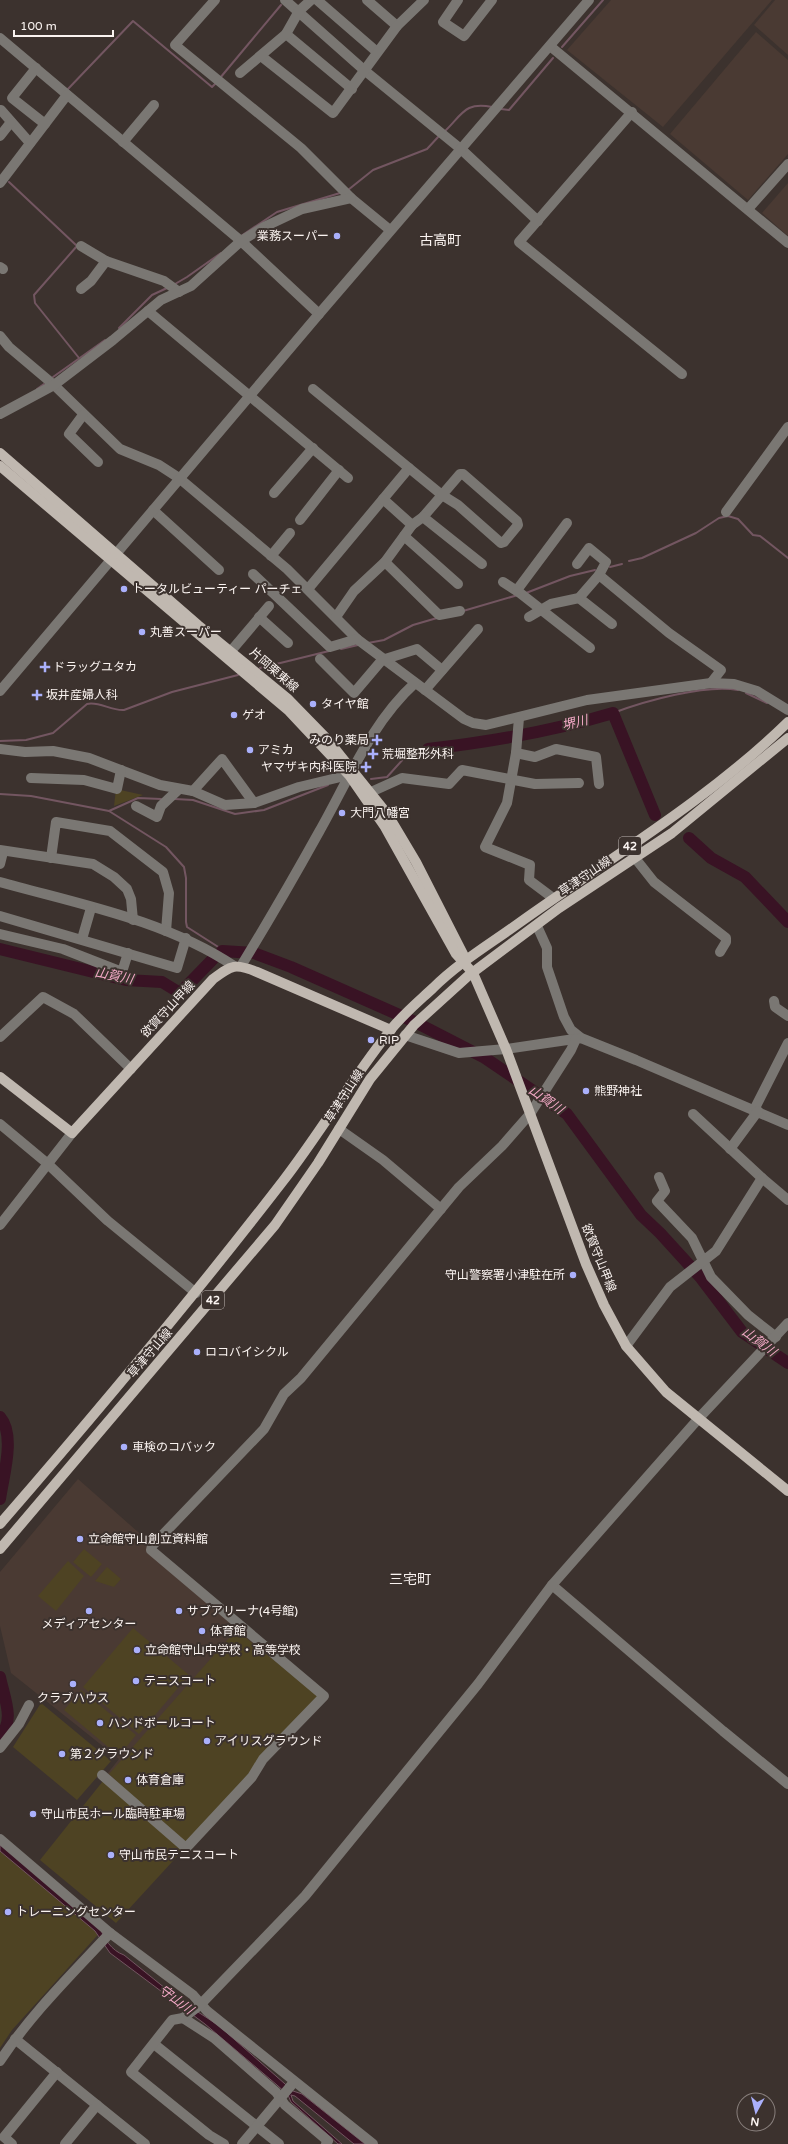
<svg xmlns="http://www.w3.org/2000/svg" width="788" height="2144" font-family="'Varela Round','Noto Sans JP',sans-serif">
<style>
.built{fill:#4a3a33}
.green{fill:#4e4323}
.water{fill:#391324;stroke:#735661}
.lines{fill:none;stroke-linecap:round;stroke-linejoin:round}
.stream{stroke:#735661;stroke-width:2}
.river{stroke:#391324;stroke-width:12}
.minor{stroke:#7a7773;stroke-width:10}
.major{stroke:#c0b8b0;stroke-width:10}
.poi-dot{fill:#aab0fb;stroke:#3c322e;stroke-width:1.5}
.labels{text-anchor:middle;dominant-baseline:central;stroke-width:4;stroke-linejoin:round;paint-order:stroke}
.shield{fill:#3c322e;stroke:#c1b9b6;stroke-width:1}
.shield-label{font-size:11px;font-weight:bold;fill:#faf3f0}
.poi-label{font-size:12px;fill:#faf3f0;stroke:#3c322e;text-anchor:start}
.street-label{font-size:12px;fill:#faf3f0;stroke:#3c322e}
.water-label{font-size:13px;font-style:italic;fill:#f3a9c6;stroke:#3c322e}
.quarter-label{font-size:14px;fill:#faf3f0;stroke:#3c322e}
</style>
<rect width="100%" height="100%" fill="#3c322e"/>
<g class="built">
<polygon points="611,0 772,0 663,127 567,50"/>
<polygon points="775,0 788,0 788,55 754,25"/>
<polygon points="756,32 788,60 788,154 748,200 670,134"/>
<polygon points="788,183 788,236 762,213"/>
<polygon points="78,1479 309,1683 186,1845 107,1774 119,1759 11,1673 0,1626 0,1572"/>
</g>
<g class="green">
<polygon points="116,789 143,795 114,806"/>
<polygon points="84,1549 102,1564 91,1577 73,1562"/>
<polygon points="68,1561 84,1576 56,1611 38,1596"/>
<polygon points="107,1567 121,1579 114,1587 95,1581"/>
<polygon points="133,1628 189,1675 139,1734 83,1687"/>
<polygon points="236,1630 319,1696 185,1844 109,1774"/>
<polygon points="81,1690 136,1735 119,1756 64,1710"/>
<polygon points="41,1703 111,1761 77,1800 13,1747"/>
<polygon points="103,1781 183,1850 116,1923 40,1860"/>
<polygon points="0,1845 104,1928 12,2030 0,2048"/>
</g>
<path class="water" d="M0,1844L100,1927C103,1938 112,1951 124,1955L181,2001L218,2025L293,2091L302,2094L365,2144H354L295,2096L291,2095L293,2101L342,2144H338L291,2102L288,2095L277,2085L205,2024L110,1953L95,1931L0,1851Z"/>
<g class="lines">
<g class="stream">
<polyline points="562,47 603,0"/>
<polyline points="220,78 281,5"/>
<polyline points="67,90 133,21 212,87 216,83"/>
<polyline points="501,109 509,110 553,58"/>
<path d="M444,132C462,115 465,101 492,107"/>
<polyline points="9,182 77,246 34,295 35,303 79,358"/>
<polyline points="348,190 373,170 427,149 439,136"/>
<polyline points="241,236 277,212 340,193"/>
<polyline points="175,284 187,277 221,253"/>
<polyline points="119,328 152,295 167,288"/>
<polyline points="53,377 105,340"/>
<polyline points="37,389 44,384"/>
<polyline points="629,561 642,558 696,533 719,518 728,516 738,519 753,535 760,536 788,558"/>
<polyline points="610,567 622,564"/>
<polyline points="526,593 570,576 595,570"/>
<polyline points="463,611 518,595"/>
<polyline points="368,643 384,640 413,625 437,618"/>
<polyline points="341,649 358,645"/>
<polyline points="260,668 329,651"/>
<polyline points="746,693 767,703"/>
<path d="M613,713C645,701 705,684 738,690"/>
<path d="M0,741L26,740L53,733L87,704C99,701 111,711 124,710L172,692L238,675"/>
<polyline points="371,779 387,777 406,756 428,749"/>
<polyline points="0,794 31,796 109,811 166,847 184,867 186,878 186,922 187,927 223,950"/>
<polyline points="175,799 193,800 235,814 264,810 328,785"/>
<polyline points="109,811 138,798 161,799"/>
</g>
<g class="river">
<path d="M428,749C490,742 553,731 613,713L655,815"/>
<polyline points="689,838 711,858 745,877 788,922"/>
<polyline points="0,949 126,980 162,982 180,993 213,959"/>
<polyline points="222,951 254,953 291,967 415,1022 485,1058 567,1114 641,1215 660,1233 701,1278 742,1332 788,1363"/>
<path d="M0,1417C16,1435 3,1477 0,1499"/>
<path d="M0,1677C3,1694 16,1722 0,1735"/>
</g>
<g class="minor">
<polyline points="215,0 175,45 301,148 351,198 390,230"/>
<polyline points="285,0 364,70 462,150 538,221"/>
<polyline points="317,0 377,52"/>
<polyline points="367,0 397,26"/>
<polyline points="458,0 443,22 464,36 492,0"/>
<polyline points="286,34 352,89"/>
<polyline points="0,38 241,241 319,314"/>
<polyline points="550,46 788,243"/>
<polyline points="261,56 333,113 397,26 424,0"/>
<polyline points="36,68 12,98 45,124"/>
<polyline points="240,73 286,34 299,11 311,0"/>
<polyline points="1,110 30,143"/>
<polyline points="632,112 519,242 682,374"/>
<polyline points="0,136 11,122"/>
<polyline points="123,142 154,105"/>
<polyline points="0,183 67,95"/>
<polyline points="748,209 788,164"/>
<polyline points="81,246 106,261 164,281 179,292"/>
<polyline points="0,267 3,269"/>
<polyline points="81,289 91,281 106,261"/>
<polyline points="148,311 348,478"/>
<polyline points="0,336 9,347 54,385 120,449 159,465 179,478 287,569 357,639 464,719 473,723 486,725 587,700 711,683 734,684 757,691 788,710"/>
<polyline points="0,414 54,385 113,340 161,300 191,286 241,241 264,227 302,209 351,198"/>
<polyline points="83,415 69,434 98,462"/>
<polyline points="409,468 442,495 423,517 412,525"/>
<polygon points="460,474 463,474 517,521 518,525 504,542 501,543 458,505 442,495"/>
<polyline points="274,493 313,448"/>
<polyline points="153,510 219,570"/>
<polyline points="726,512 788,427"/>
<polyline points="423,517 482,564"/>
<polyline points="300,520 339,470"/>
<polyline points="404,536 458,584"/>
<polyline points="271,556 290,533"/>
<polyline points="385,562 439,615 460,611"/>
<polyline points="253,574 330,647 357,639"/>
<polyline points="599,575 669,633 721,670 711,683"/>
<polyline points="503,582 520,593 590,648"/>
<polyline points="308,589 409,468 313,389"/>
<polyline points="517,590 567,523"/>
<polyline points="579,598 612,624"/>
<polyline points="259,617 288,643"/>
<polyline points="336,617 354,591 385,562 412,525 383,499"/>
<polyline points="529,617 551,604 579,598 599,575 606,562 589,548 577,564"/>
<polyline points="231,651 269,606"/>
<polyline points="320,659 354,693 382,660 417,649 442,670"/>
<polyline points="425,690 478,629"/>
<polyline points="0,691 319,314 589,0"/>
<polyline points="519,718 516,753 507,803 485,847 530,865 529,880 553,898"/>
<polyline points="0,749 25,752 53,751 89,758 160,785 193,791 225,805 254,803 299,787 349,775"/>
<polyline points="516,753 535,757 556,749 596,757 599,784"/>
<polyline points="31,778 84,780 117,789 121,770"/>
<polyline points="193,791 222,759 254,803"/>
<polyline points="371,792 402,778 449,784 462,770 535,784 579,783"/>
<polyline points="136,806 157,817 161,806 179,789"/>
<polyline points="0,850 93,864 114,877 127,889 131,899 133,920"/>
<polyline points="51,858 56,822 110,831 163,872 169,893 166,931"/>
<polyline points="635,858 654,882 726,938 726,942 720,952"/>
<polyline points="0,864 3,852"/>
<path d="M0,882C79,904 165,920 234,966"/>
<polyline points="0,916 177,968 186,938"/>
<polyline points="537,926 547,948 547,967 564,1017 571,1030 581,1038 636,1060 788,1125"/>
<polyline points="0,934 63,949 122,972 128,953"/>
<polyline points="82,939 91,908"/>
<path d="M241,966C268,922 294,877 319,832C348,781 371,723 415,683"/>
<polyline points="774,1001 775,1007 788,1016"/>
<polyline points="405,1035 459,1053 506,1049 581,1038"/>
<polyline points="0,1037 43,997 74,1014 131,1069"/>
<polyline points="754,1110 788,1043"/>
<polyline points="693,1114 762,1178 788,1200"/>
<polyline points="0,1124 48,1164 108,1221 196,1293"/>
<polyline points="339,1129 383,1160 441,1209"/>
<polyline points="730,1149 758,1111"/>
<polyline points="659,1177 665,1191 657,1201 692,1238 711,1277 748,1315 776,1337"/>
<polyline points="0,1225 72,1133"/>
<polyline points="626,1346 670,1287 716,1251 762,1178"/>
<polyline points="552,1585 723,1731 788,1784"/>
<polyline points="0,1748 19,1724 29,1705"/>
<polyline points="102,1775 186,1848 252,1777 263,1759 324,1696 151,1550 152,1546 264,1429 284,1394 301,1378 459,1187 502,1146 530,1114 571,1050 576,1039"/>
<polyline points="0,1839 110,1933 193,1995 207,2011 373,2144"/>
<polyline points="183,2018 214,2038 276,2092 285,2105 328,2141 326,2144"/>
<polyline points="15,2039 145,2144"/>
<polyline points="154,2044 279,2144"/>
<path d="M0,2061C31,2014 71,1975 110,1933"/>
<polyline points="12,2144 4,2137 57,2072"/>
<polyline points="65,2144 97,2105"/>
<polyline points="224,2144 209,2135 131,2072 172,2020 183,2018 200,2005 305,1896 478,1684 552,1585 699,1418 788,1323"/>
<polyline points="242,2144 294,2082"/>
</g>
<g class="major">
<polyline points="0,453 198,625 287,698 327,739 388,815 416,862 464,956 465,960"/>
<polyline points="0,466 289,711 349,775 385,827 456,954 473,973 506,1049 586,1264 604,1305 626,1346 666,1392 788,1491"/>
<path d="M0,1077L72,1133L213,979C232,965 235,963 257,972L391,1030"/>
<path d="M0,1524C98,1411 192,1299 283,1181C320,1133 351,1080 389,1032C401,1016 418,1002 433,988C458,963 490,944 519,923C610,858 708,800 788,722"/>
<polyline points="0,1549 275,1225 318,1163 370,1079 414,1025 468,976 559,908 672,833 788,738"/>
</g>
</g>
<g class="poi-dot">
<circle cx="337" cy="236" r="4"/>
<circle cx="124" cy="589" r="4"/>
<circle cx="142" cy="632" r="4"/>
<path d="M43 661h4v4h4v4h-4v4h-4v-4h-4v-4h4z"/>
<path d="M35 689h4v4h4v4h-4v4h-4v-4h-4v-4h4z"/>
<circle cx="313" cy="704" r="4"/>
<circle cx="234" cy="715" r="4"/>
<path d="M375 734h4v4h4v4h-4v4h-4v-4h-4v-4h4z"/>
<circle cx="250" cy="750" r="4"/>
<path d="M371 748h4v4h4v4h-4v4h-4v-4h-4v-4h4z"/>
<path d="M364 761h4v4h4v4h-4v4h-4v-4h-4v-4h4z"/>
<circle cx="342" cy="813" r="4"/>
<circle cx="371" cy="1040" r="4"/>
<circle cx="586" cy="1091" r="4"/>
<circle cx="573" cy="1275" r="4"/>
<circle cx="197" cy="1352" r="4"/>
<circle cx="124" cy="1447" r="4"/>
<circle cx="80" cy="1539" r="4"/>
<circle cx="89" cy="1611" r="4"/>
<circle cx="179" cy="1611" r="4"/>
<circle cx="202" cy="1631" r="4"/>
<circle cx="137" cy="1650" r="4"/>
<circle cx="136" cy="1681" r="4"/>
<circle cx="73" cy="1684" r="4"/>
<circle cx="100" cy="1723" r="4"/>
<circle cx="207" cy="1741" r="4"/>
<circle cx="62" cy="1754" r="4"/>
<circle cx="128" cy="1780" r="4"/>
<circle cx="33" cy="1814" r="4"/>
<circle cx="111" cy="1855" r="4"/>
<circle cx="8" cy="1912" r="4"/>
</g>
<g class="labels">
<g class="shield">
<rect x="619" y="837" width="22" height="18" rx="3"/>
<rect x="202" y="1291" width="22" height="18" rx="3"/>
</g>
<g class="shield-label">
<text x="630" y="846">42</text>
<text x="213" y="1300">42</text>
</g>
<g class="poi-label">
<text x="329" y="236" text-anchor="end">業務スーパー</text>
<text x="132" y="589">トータルビューティー パーチェ</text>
<text x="150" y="632">丸善スーパー</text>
<text x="53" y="667">ドラッグユタカ</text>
<text x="46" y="695">坂井産婦人科</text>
<text x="321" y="704">タイヤ館</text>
<text x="242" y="715">ゲオ</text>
<text x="369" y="740" text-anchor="end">みのり薬局</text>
<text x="258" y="750">アミカ</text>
<text x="382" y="754">荒堀整形外科</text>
<text x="357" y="767" text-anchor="end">ヤマザキ内科医院</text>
<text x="350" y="813">大門八幡宮</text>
<text x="379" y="1040">RIP</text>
<text x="594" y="1091">熊野神社</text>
<text x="565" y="1275" text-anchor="end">守山警察署小津駐在所</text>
<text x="205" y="1352">ロコバイシクル</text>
<text x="132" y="1447">車検のコバック</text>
<text x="88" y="1539">立命館守山創立資料館</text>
<text x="187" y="1611">サブアリーナ(4号館)</text>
<text x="89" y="1624" text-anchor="middle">メディアセンター</text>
<text x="210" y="1631">体育館</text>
<text x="145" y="1650">立命館守山中学校・高等学校</text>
<text x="144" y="1681">テニスコート</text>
<text x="73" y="1698" text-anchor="middle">クラブハウス</text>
<text x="108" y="1723">ハンドボールコート</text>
<text x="215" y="1741">アイリスグラウンド</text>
<text x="70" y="1754">第２グラウンド</text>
<text x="136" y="1780">体育倉庫</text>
<text x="41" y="1814">守山市民ホール臨時駐車場</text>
<text x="119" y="1855">守山市民テニスコート</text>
<text x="16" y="1912">トレーニングセンター</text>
</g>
<g class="street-label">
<text transform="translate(274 670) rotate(41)">片岡栗東線</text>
<text transform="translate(585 876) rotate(-34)">草津守山線</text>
<text transform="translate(168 1009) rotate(-47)">欲賀守山甲線</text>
<text transform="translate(344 1096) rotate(-57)">草津守山線</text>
<text transform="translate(599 1258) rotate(68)">欲賀守山甲線</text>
<text transform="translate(150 1353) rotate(-49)">草津守山線</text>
</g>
<g class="water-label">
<text transform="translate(575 723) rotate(-14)">堺川</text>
<text transform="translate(114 976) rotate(11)">山賀川</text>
<text transform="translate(546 1100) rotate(35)">山賀川</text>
<text transform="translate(759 1342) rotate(37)">山賀川</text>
<text transform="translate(176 2000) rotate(37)">守山川</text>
</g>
<g class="quarter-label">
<text x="440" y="240">古高町</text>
<text x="410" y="1579">三宅町</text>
</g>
</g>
<g transform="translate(756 2112) rotate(187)"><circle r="19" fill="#3c322e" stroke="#887f7c"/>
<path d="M0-3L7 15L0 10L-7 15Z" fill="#aab0fb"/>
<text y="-6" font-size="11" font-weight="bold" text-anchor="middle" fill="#faf3f0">N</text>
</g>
<path d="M14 30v6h99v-6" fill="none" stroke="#faf3f0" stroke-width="2"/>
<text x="20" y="30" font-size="12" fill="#faf3f0" stroke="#3c322e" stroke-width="3" paint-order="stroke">100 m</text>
</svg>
